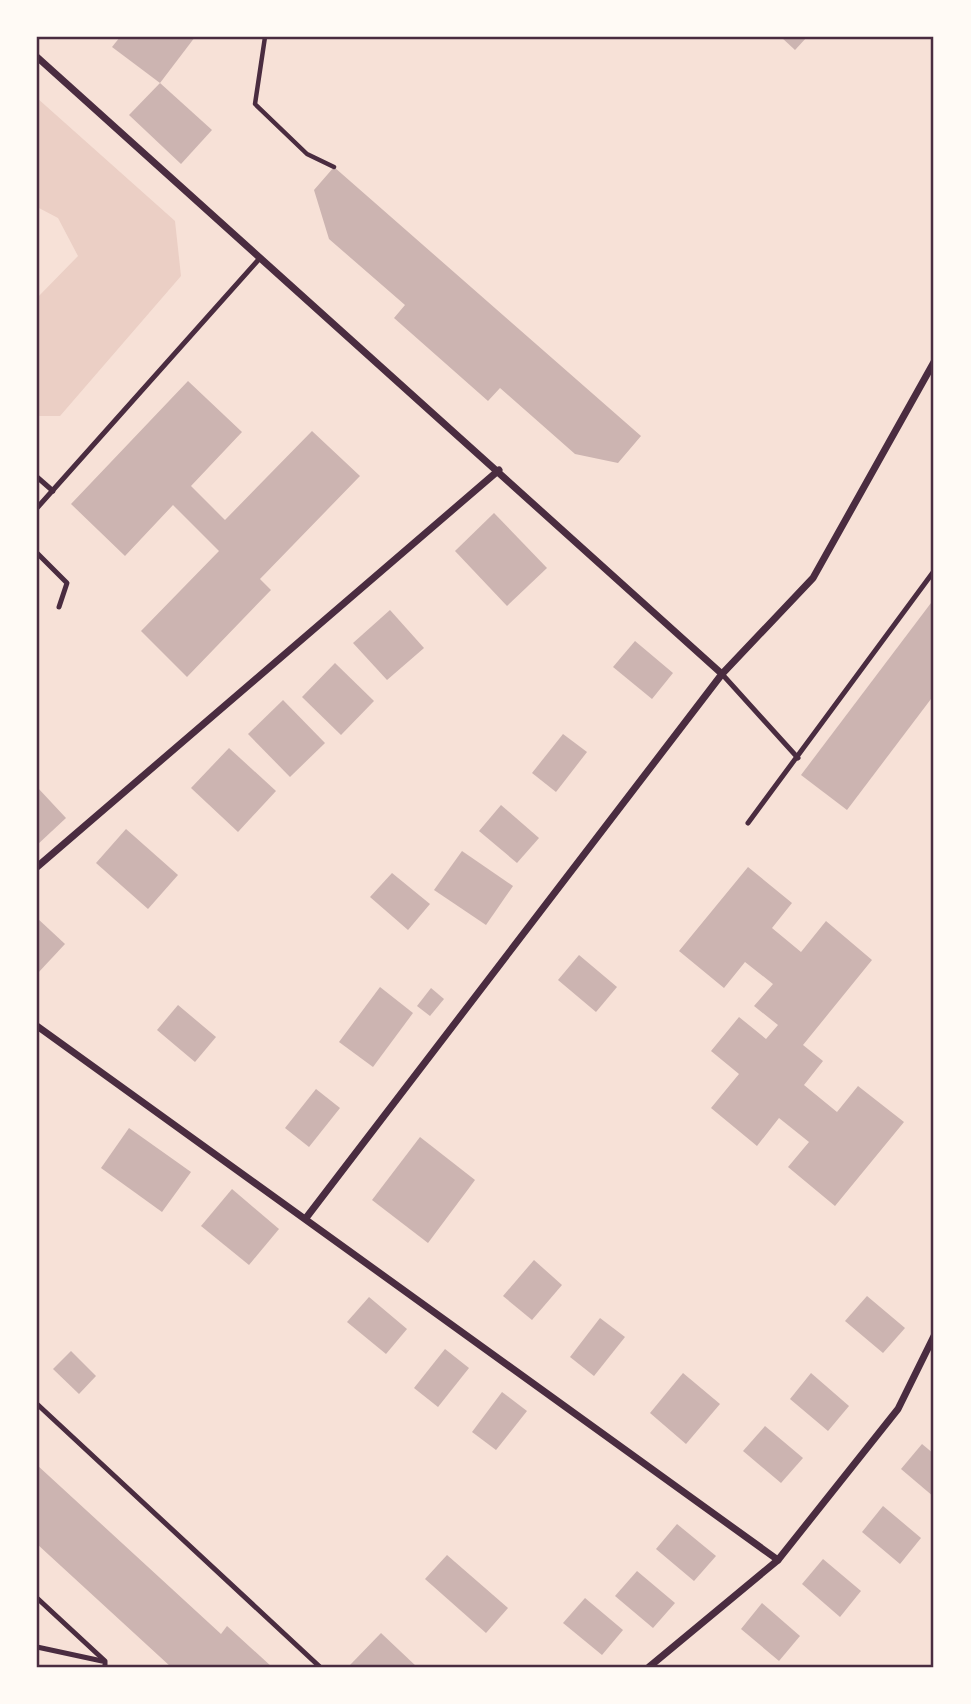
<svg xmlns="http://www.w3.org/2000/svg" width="971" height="1704" font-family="'Roboto Condensed',sans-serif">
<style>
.green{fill:#ebcfc5}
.building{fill:#ccb4b1}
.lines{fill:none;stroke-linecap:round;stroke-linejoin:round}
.path{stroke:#4a2c40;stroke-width:4.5}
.service{stroke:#4a2c40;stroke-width:5}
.minor{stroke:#4a2c40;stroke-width:7}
.neatline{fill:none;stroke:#4a2c40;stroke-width:2.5}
</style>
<rect width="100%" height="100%" fill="#f7e1d7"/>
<polygon class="green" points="37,98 175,221 181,276 60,416 37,416 37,298 78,256 58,218 37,207"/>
<g class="building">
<polygon points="120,37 195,37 160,83 112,47"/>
<polygon points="781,37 807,37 795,50"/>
<polygon points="160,83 212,130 181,164 129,115"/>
<polygon points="334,167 641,436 618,463 575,454 500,388 488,401 394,318 405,305 329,239 314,190"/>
<polygon points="188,381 242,432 191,486 225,520 312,431 360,476 260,579 271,590 187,677 141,631 219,551 173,505 125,556 71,504"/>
<polygon points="494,513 547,568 507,606 455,551"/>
<polygon points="934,599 934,695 847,810 801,775"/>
<polygon points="390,610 424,648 387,680 353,643"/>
<polygon points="635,641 673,673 652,699 613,667"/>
<polygon points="335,663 374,701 341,735 302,697"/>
<polygon points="283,700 325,743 290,777 248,734"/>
<polygon points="563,734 587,752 556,792 532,773"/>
<polygon points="229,748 276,791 238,832 191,788"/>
<polygon points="37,787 66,818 37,845"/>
<polygon points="501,805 539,838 517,863 479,831"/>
<polygon points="126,829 178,875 148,909 96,863"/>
<polygon points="462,851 513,886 486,925 434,890"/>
<polygon points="748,867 792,903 772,928 801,952 826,921 872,960 803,1045 823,1061 804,1085 837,1112 858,1086 904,1122 835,1206 788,1167 809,1142 779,1118 757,1146 711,1108 739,1074 711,1051 739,1017 766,1039 778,1025 754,1006 773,984 745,962 724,988 679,951"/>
<polygon points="392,873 430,904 408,930 370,897"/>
<polygon points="37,918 65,944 37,974"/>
<polygon points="579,955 617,987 596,1012 558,980"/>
<polygon points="380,987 413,1013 373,1067 339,1042"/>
<polygon points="431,988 444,999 430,1016 417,1006"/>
<polygon points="178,1005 216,1037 195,1062 157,1030"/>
<polygon points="316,1089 340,1108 309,1147 285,1128"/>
<polygon points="129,1128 191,1172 162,1212 101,1168"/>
<polygon points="420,1137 475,1180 428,1243 372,1200"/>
<polygon points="232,1189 279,1229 249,1265 201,1226"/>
<polygon points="534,1260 562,1285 532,1320 503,1296"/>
<polygon points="867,1296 905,1328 883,1353 845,1321"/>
<polygon points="369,1297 407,1329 386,1354 347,1322"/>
<polygon points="600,1318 625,1337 594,1376 570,1357"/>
<polygon points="445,1349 469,1368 438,1407 414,1388"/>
<polygon points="71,1351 96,1376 79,1394 53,1369"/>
<polygon points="683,1373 720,1404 686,1444 650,1413"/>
<polygon points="811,1373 849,1406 828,1431 790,1399"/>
<polygon points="502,1392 527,1411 496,1450 472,1432"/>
<polygon points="765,1426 803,1458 781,1483 743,1451"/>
<polygon points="922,1444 934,1454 934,1497 901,1469"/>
<polygon points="37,1465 221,1634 227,1626 272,1667 171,1667 37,1544"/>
<polygon points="883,1506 921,1538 900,1564 862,1532"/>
<polygon points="677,1524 716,1556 694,1581 656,1549"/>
<polygon points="447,1555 508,1608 486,1633 425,1579"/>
<polygon points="823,1559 861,1591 840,1617 802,1584"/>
<polygon points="637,1571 675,1603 653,1628 615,1596"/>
<polygon points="585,1598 623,1630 602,1655 563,1623"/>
<polygon points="762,1603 800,1636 779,1661 741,1629"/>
<polygon points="381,1633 417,1667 350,1665"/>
</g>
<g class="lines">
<polyline class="path" points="265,37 255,104 307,154 334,167"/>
<g class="service">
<polyline points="37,477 53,491"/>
<polyline points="37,508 260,258"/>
<polyline points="37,553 67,583 59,607"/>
<polyline points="722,674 798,758"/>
<polyline points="748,823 934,571"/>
<polyline points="37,1404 320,1667"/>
<polyline points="37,1598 105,1661 105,1667"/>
<polyline points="37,1647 102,1661"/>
</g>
<g class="minor">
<polyline points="37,57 722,674 306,1218"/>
<polyline points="722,674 813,578 934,362"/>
<polyline points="37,867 499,470"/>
<polyline points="37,1026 778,1560"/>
<polyline points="649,1667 778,1560 898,1409 934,1336"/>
</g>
</g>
<rect width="971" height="1704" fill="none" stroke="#fffaf5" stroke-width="77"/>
<rect x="38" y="38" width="894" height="1628" class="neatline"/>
</svg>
